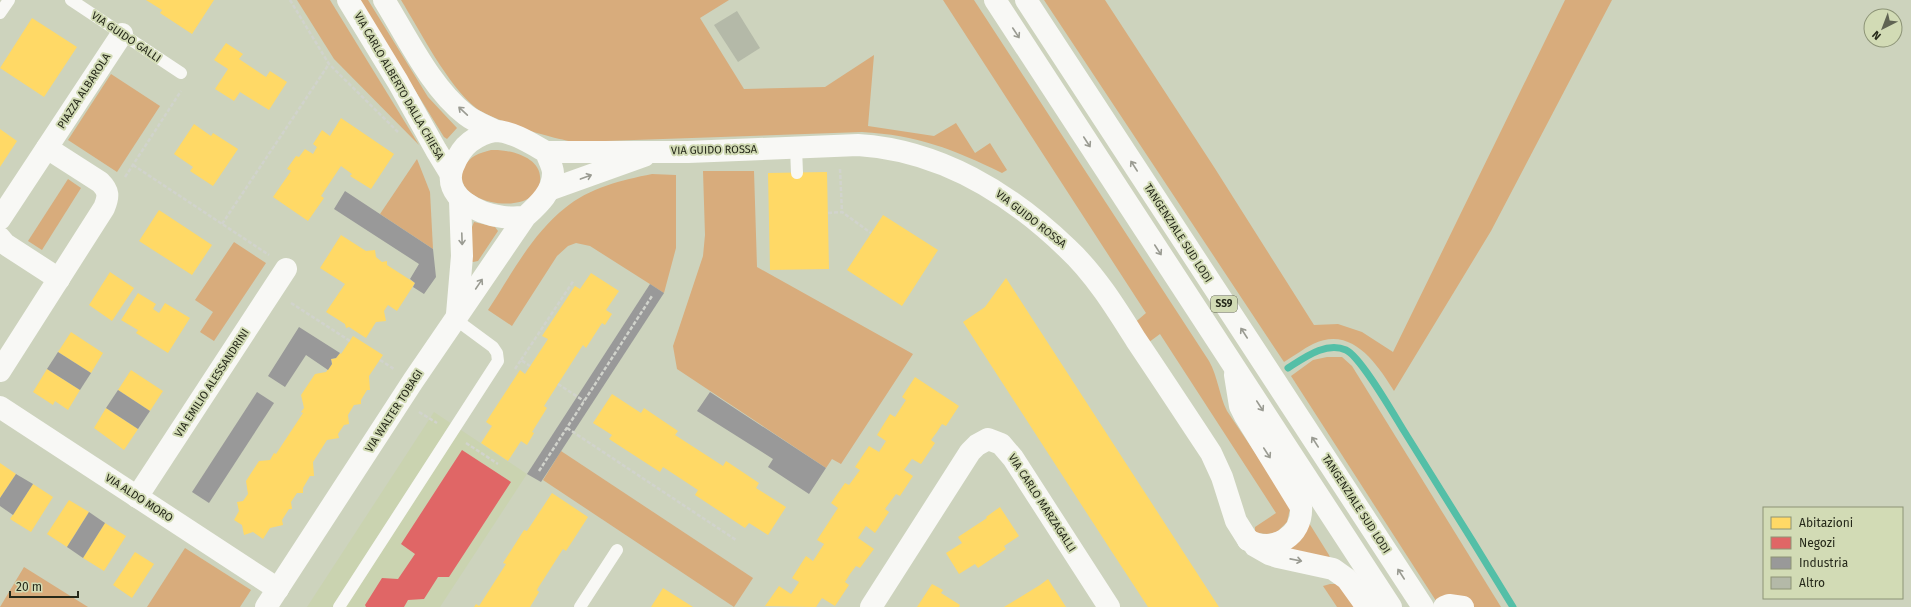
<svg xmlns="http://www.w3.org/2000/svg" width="1911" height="607" font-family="'Fira Sans',sans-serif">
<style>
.built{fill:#cad3b0}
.green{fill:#d8ac7c}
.homes{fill:#ffd966}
.shops{fill:#e06666}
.industry{fill:#999}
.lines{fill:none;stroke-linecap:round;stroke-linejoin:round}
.stream{stroke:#54bfa7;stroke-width:7}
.building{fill:#b4b9a8}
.path{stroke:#d1d3cc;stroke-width:2.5;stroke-dasharray:4 2;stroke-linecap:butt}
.lane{stroke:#f8f8f5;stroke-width:12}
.street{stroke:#f8f8f5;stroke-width:22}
.highway{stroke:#f8f8f5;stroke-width:22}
.oneway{stroke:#9a9b92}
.labels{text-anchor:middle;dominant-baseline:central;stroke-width:4;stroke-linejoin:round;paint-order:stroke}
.shield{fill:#d2dbb5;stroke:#5a5e48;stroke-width:1}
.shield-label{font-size:10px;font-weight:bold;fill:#26291a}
.street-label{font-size:11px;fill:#26291a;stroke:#d2dbb5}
</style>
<rect width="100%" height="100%" fill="#cdd3bd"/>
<polygon class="built" points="434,412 527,474 440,607 307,607"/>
<g class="green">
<polygon points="297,0 330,0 419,145 334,59"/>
<polygon points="359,0 368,0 428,97 457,128 447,139 444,137"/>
<path d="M401,0H729L700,18L744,89L825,87L874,55L868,126L934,136L956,123L975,153L990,143L1007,170L1002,173C953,149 917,135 862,132L576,142C553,139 494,121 476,108C448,86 420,31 401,0Z"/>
<path d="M943,0H974L1209,361C1218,377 1219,395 1227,411L1282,493L1290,509L1287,522L1277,532L1268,534L1257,533L1255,531V527L1276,513L1160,334L1145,345L1132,325L1146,313Z"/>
<path d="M1044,0H1105L1214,167L1314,325L1338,324L1362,332L1393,352L1565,0H1612L1491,231L1394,391C1377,364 1352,325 1313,344C1303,349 1294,356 1284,362Z"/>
<polygon points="111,74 160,106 117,172 68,140"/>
<path d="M491,150C509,149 543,157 540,181C537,220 446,204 464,167C470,156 479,153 491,150Z"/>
<polygon points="417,159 430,192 433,249 380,214"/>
<polygon points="703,171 754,171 757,267 913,354 841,464 832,459 826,468 677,369 673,346 703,256 705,235"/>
<path d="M652,174L676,175V248L664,293L590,246L576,243L568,246L557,256L512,326L488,310C511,275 532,234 565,208C589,188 622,180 652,174Z"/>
<polygon points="68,179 81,188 42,250 28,241"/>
<polygon points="474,222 495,227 498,231 478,261 473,262 471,261 472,227"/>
<polygon points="234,242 266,263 214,341 200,332 213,312 195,300"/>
<polygon points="1327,357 1342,357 1352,366 1501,607 1440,607 1291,376 1313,360"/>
<polygon points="561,451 753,578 734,607 543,480"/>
<polygon points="1309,523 1329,555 1330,558 1282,551"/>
<polygon points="185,548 251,590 240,607 147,607"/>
<polygon points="24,567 88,607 0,607"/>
<polygon points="1330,584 1337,584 1357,607 1337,607 1323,586"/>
</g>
<g class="homes">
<polygon points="146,0 214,0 192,34 160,13 162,10"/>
<polygon points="32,18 77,47 44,97 0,68"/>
<polygon points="226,43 243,54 239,59 266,77 270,71 287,82 269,110 240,92 234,101 215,89 228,69 214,60"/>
<polygon points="341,118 394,154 371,189 350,176 352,174 341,166 321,196 324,198 308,221 273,197 291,171 287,169 296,156 299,157 305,149 313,154 317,147 313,144 322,130 330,136"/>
<polygon points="194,124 211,136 213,133 238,149 213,186 190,171 193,167 174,154"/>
<polygon points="0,129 17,141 0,167"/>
<polygon points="827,172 829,269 770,270 768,173"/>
<polygon points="159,210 212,245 192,275 139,241"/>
<polygon points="883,215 938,250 902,306 847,270"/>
<polygon points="341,235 366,251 375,250 376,257 382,262 387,261 387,265 415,283 397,311 388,305 384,311 386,321 376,322 366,338 349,327 346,328 345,324 326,312 345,284 320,268"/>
<polygon points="110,272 134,288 112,321 89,305"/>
<polygon points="591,273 619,291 606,310 612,314 605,325 602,323 586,348 583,345 558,384 544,406 547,408 532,432 534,433 527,445 521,441 508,461 481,443 492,426 486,422 520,370 525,374 548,339 542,336 575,286 580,289"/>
<polygon points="1006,278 1037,326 1219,607 1148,607 1112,552 963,322 985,307"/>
<polygon points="138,293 156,304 153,309 159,313 165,303 190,318 168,353 136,333 138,330 121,320"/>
<polygon points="71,332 103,353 91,373 58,352"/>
<polygon points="353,336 383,355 369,376 370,390 367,390 361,400 361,404 354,405 348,415 349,424 344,425 338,434 339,438 327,440 313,462 314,476 310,476 303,488 303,493 297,493 291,502 292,509 289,509 282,520 283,525 270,528 263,539 253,532 244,535 242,525 234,520 239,511 237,502 243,501 248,494 246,481 259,461 270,460 274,453 276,454 303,413 301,412 304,408 301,395 315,374 326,372 332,364 331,359 336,358 340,353 341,354"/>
<polygon points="47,369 80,390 68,410 55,401 53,405 33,392"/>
<polygon points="131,370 163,391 150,411 118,390"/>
<polygon points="915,377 959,406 946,426 942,424 937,432 931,440 935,443 921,464 912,459 904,470 913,476 900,496 896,494 885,509 889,512 875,533 866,526 858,538 874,549 860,568 856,566 850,574 845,582 849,585 835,606 822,598 816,607 765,606 779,586 791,594 799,582 792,578 806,556 813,561 824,544 817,540 838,508 831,503 845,483 849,485 860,470 855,467 869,446 879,452 886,441 877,435 890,414 895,417 906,400 902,397"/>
<polygon points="612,394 641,413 644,408 678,431 675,435 723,466 726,461 759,483 756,488 786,507 768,535 749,523 745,528 695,495 698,490 663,467 660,472 609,439 612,435 593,423"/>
<polygon points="106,408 138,429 124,450 94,428"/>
<polygon points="0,463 16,474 0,498"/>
<polygon points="33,484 53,497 31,532 10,519"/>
<polygon points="552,493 588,517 566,551 563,549 538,588 537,590 539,592 530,607 474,607 476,604 479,606 506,564 503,563 524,530 527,531"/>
<polygon points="69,500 89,512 67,547 47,534"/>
<polygon points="1000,507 1019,536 1004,546 1006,549 978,568 975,564 959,574 946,553 962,543 958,537 987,518 986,517"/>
<polygon points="105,523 126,536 104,571 83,558"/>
<polygon points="135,552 154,564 132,598 113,585"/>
<polygon points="1048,579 1066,607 1004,607 1040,585"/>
<polygon points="932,584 943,590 941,593 960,605 959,607 917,607"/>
<polygon points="663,588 693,607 651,607"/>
</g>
<polygon class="shops" points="462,450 511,482 449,577 438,577 424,599 408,600 404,607 366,607 365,605 382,578 398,579 415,554 401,544"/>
<g class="industry">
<polygon points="345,191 433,249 436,277 424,294 413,287 415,283 410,279 419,264 334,209"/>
<polygon points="650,284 664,293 541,482 527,474"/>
<polygon points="299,327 340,353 336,358 331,359 332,364 328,370 306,355 285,387 268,376"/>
<polygon points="58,352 91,373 80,390 47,369"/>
<polygon points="118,390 150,411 138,429 106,408"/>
<polygon points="257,392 274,403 209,503 192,492"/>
<polygon points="710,392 826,468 809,494 768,467 773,459 697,411"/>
<polygon points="16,474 33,484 13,515 0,506 0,498"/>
<polygon points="89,512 105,523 83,558 67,547"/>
</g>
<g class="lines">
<path class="stream" d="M1288,368C1304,358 1326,341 1346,350C1361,357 1394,415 1404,431C1441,490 1477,548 1513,607"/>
</g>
<polygon class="building" points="737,11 760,48 738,62 714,25"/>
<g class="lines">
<g class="path">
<polyline points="290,0 329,64 398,132"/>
<polyline points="133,165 269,255"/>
<polyline points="840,169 842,212"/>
<polyline points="125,177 181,91"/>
<polyline points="828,213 842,212 871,233"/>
<polyline points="222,224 329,64"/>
<polyline points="291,303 350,341"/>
<polyline points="380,360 394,369"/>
<polyline points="521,360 574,280"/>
<polyline points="515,369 521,360 530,366"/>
<polyline points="558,384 584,401"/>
<polyline points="419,412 437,423"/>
<polyline points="567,428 736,540"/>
<polyline points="466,443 498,464"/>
<polyline points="539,471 652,296"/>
</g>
<g class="lane">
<polyline points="71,0 181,73"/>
<polyline points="0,13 9,0"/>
<polyline points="796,148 797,173"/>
<polyline points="339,607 498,361 497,353 493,347 455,319"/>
<polyline points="580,607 617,550"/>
</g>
<g class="street">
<polyline points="348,0 398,82 436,150 450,173"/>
<path d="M384,0C407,37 431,88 466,115C475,122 486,126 496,131"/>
<path d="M546,152H688L858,145C939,150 1010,193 1067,248C1095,274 1116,308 1136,340C1161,377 1186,415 1211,453L1222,477L1236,521L1248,540"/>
<polyline points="549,190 644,156"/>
<polyline points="0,219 122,34"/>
<polyline points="0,238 5,244 59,279"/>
<polyline points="457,314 462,256 460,200"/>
<path d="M0,371L104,208C109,196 109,191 100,182L47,148"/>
<polyline points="0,407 278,589"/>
<polyline points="137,497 286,269"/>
<path d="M266,607L413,381L525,217C538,205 553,192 553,173C553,167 548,158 546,152C532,144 512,131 495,131C485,132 478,136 470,142C462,148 457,157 453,167C441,197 479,214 503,217C510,218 518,217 525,217"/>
<polyline points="871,607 970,452 977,445 988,439 1001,444 1013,458 1109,607"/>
<polyline points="1444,607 1449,605 1463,607"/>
</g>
<g class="highway">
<polyline points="995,0 1391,607"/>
<polyline points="1026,0 1423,607"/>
<path d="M1235,375L1240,406L1245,416L1301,507C1303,536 1273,554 1248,540"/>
<polyline points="1255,546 1269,554 1278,557 1333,569 1347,579 1367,607"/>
</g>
</g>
<defs><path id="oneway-shaft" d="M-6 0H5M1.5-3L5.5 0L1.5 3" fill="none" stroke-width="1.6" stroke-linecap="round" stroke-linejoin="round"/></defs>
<g class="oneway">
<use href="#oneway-shaft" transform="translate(1016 33) rotate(57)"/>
<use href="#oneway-shaft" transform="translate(463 111) rotate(-137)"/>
<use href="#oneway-shaft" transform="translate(1087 142) rotate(57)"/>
<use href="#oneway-shaft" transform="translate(1134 166) rotate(-123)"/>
<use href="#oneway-shaft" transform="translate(586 177) rotate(-20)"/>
<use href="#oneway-shaft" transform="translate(462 239) rotate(88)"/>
<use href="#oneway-shaft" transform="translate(1158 250) rotate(57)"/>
<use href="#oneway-shaft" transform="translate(479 284) rotate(-56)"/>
<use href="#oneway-shaft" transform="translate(1244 333) rotate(-123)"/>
<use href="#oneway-shaft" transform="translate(1260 406) rotate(57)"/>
<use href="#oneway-shaft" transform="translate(1315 442) rotate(-123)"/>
<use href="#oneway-shaft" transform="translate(1267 453) rotate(57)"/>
<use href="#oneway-shaft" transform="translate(1296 560) rotate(11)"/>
<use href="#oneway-shaft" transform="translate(1401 574) rotate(-123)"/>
</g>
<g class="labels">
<rect class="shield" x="1211" y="296" width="26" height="16" rx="3"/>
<g class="shield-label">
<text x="1224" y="304">SS9</text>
</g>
<g class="street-label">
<text transform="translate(126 37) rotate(34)">VIA GUIDO GALLI</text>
<text transform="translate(399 86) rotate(60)">VIA CARLO ALBERTO DALLA CHIESA</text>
<text transform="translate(84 91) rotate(-57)">PIAZZA ALBAROLA</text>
<text transform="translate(714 150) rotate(-1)">VIA GUIDO ROSSA</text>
<text transform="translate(1031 219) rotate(38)">VIA GUIDO ROSSA</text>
<text transform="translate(1178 233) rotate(57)">TANGENZIALE SUD LODI</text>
<text transform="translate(212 383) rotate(-57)">VIA EMILIO ALESSANDRINI</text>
<text transform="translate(394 411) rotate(-57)">VIA WALTER TOBAGI</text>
<text transform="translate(139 498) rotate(33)">VIA ALDO MORO</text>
<text transform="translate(1042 503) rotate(57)">VIA CARLO MARZAGALLI</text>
<text transform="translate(1356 504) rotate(57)">TANGENZIALE SUD LODI</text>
</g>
</g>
<rect x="1763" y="507" width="140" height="92" fill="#d2dbb5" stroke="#8d9477"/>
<rect x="1771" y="517" width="20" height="12" fill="#ffd966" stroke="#8d9477"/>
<text x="1799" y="527" font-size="12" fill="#26291a">Abitazioni</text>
<rect x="1771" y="537" width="20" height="12" fill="#e06666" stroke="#8d9477"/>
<text x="1799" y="547" font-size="12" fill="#26291a">Negozi</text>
<rect x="1771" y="557" width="20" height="12" fill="#999999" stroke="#8d9477"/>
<text x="1799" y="567" font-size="12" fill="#26291a">Industria</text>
<rect x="1771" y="577" width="20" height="12" fill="#b4b9a8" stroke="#8d9477"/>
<text x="1799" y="587" font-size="12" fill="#26291a">Altro</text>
<g transform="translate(1883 28) rotate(222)"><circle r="19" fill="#d2dbb5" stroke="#8d9477"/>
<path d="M0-3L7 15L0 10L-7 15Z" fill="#606453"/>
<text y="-6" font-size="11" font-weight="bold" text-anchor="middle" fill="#26291a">N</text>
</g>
<path d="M10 591v6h68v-6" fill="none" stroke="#26291a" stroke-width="2"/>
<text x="16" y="591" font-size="12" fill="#26291a" stroke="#d2dbb5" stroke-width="3" paint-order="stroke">20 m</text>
</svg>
